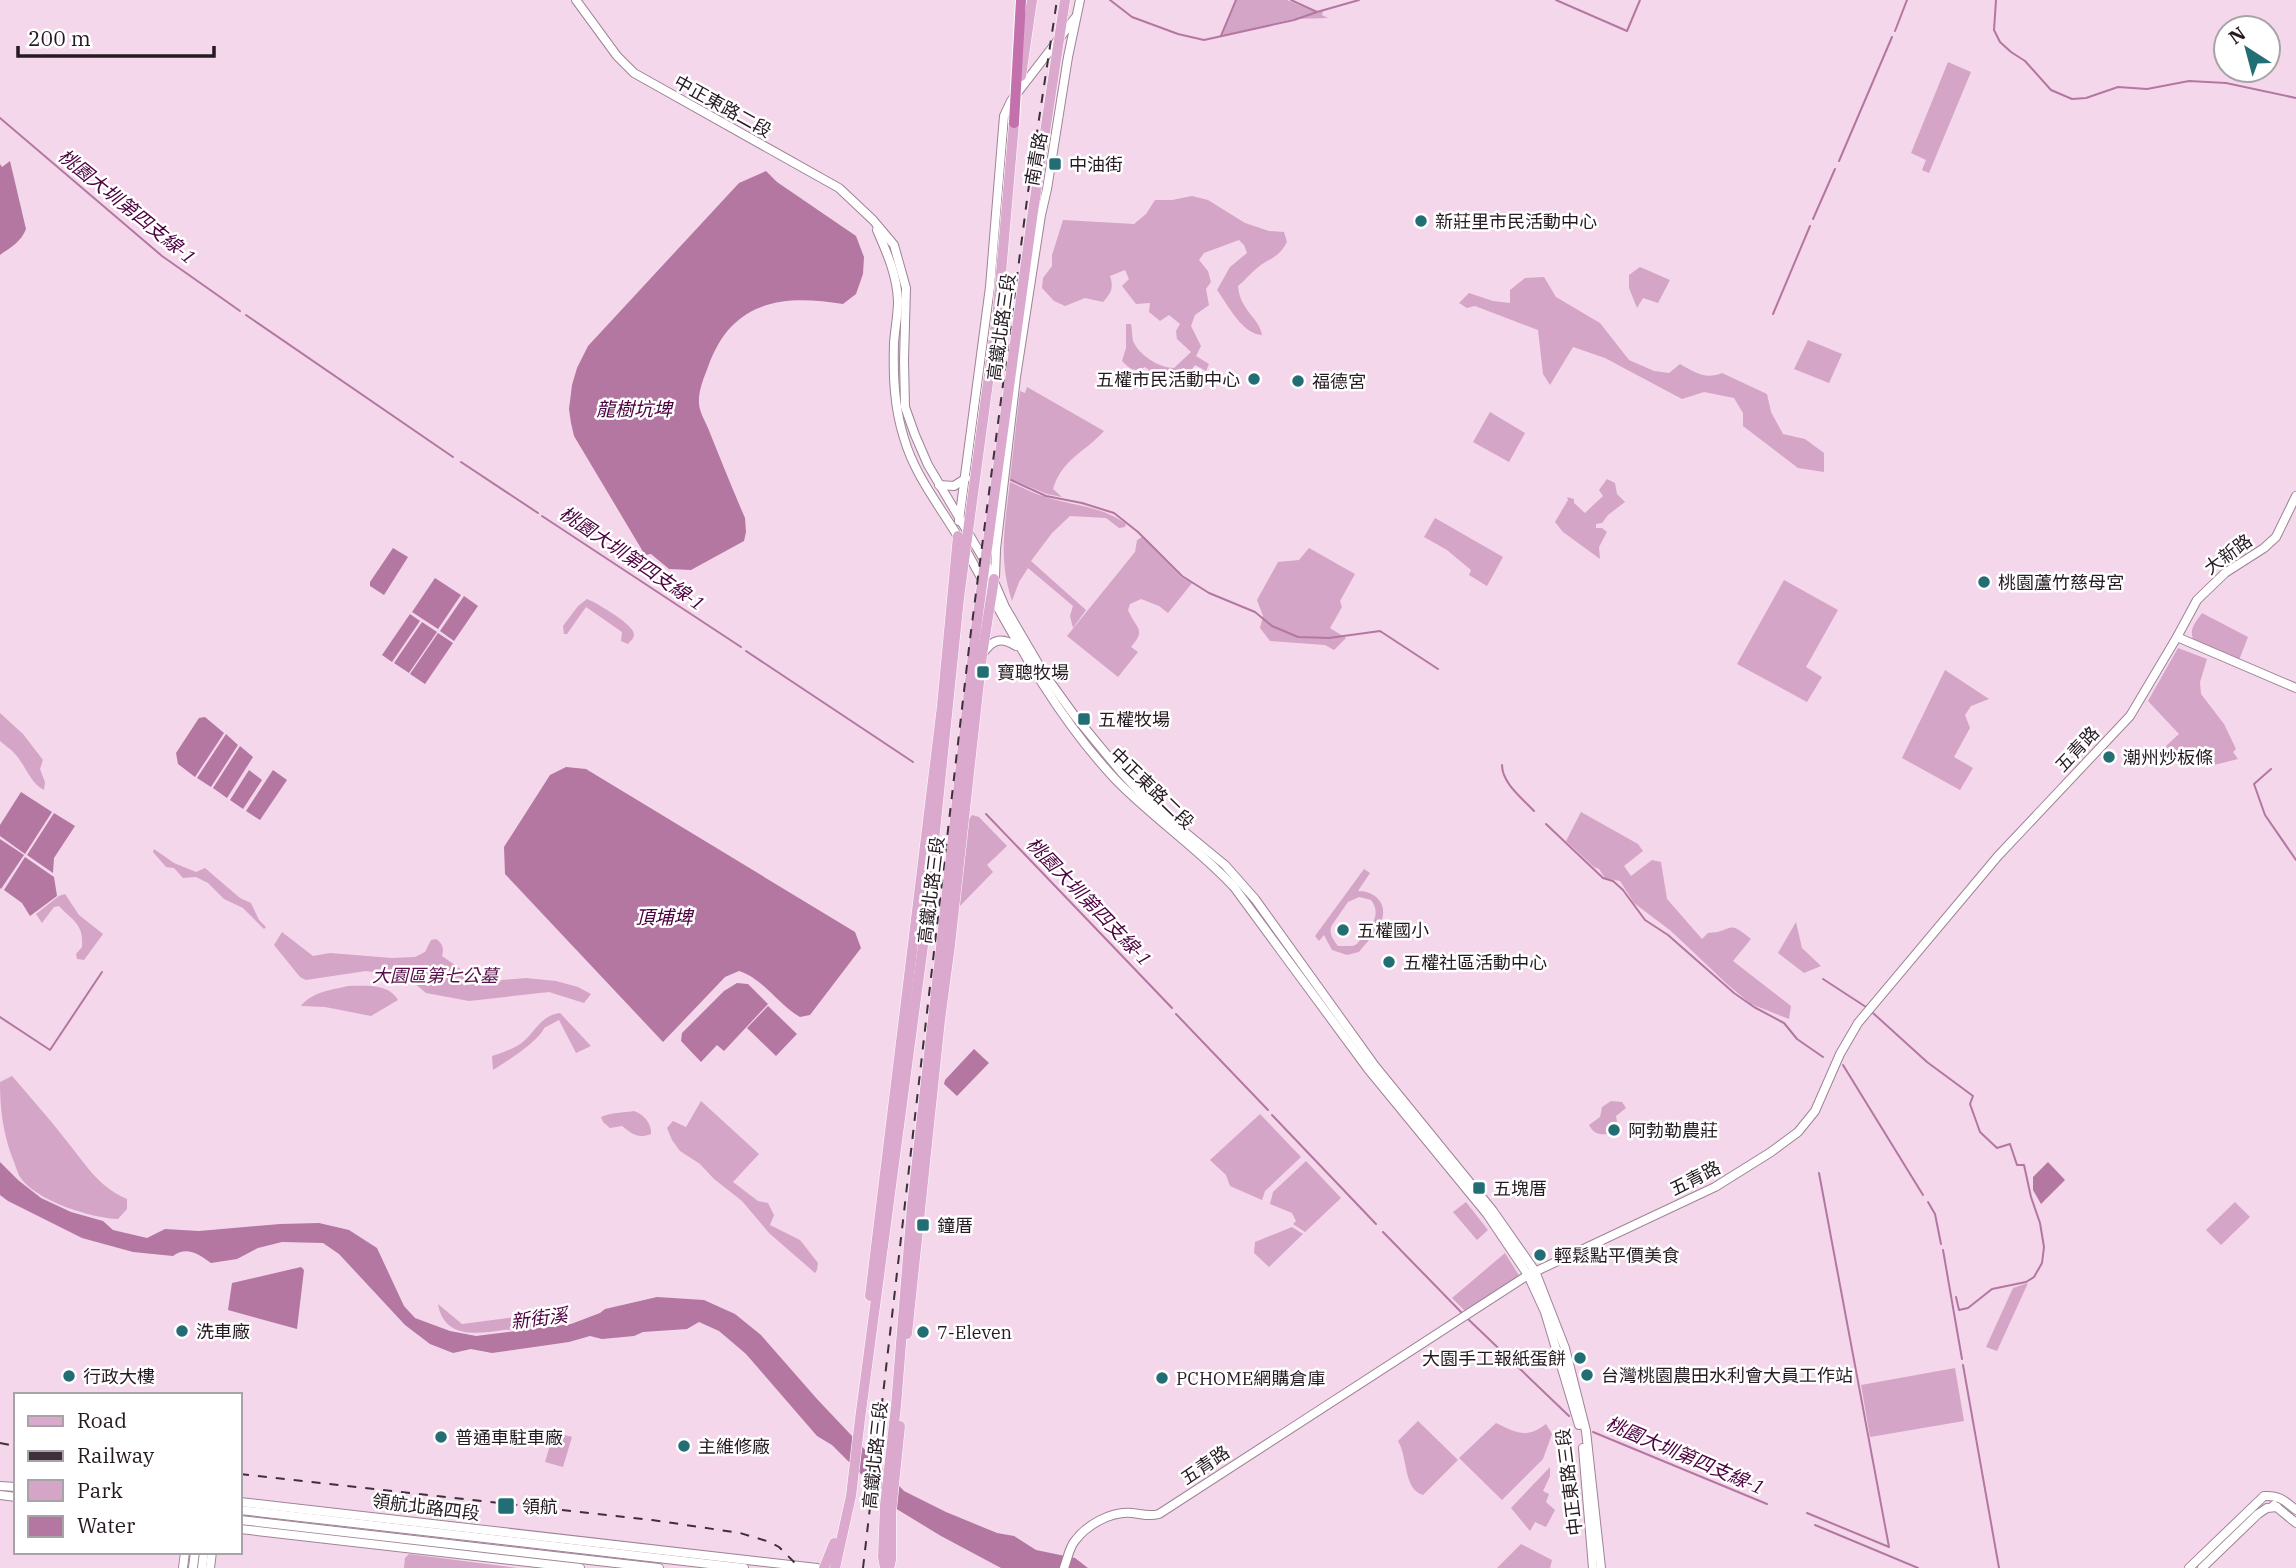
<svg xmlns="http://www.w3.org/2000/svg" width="2296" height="1568" font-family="'IBM Plex Serif','Noto Sans TC',serif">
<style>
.green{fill:#d4a5c6;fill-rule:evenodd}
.water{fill:#b377a2}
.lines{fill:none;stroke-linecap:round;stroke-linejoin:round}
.stream{stroke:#b377a2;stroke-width:2}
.secondary-casing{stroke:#9e8396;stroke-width:10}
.primary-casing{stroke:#fff;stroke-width:11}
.secondary{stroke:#fff;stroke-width:8}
.primary{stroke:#dba9ce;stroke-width:10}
.rail{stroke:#3d3039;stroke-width:2;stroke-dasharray:9 9;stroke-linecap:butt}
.primary-bridge-casing{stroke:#fff;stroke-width:11;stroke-linecap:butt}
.highway-bridge-casing{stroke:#fff;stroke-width:12;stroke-linecap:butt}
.primary-bridge{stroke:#dba9ce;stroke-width:10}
.highway-bridge{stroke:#c370ad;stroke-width:10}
.poi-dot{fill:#236e74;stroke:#fff;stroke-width:2.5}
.labels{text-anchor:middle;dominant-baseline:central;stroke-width:5;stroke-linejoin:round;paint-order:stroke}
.street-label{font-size:18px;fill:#251a22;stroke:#fff}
.poi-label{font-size:18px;fill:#251a22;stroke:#fff;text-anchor:start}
.park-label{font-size:18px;font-style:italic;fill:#570d49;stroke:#fff}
.water-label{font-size:19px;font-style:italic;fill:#4d0140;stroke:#fff}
</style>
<rect width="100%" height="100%" fill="#f5d7eb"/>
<g class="green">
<polygon points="1237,0 1287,0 1317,13 1323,11 1322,15 1328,18 1294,19 1224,35 1223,34"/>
<polygon points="1948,62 1971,72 1929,173 1922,170 1926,160 1911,153"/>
<path d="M1192,196L1208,200L1245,223L1269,231L1284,232L1287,242C1277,260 1270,257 1256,269C1250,274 1244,281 1238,286C1240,311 1259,317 1262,335C1242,334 1228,305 1217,290L1230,267L1247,253L1244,245L1239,240L1204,253L1199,260L1208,271L1211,282L1206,289L1209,305L1195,315L1191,326L1201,346L1196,356L1209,364L1206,371L1195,365L1178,389L1170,384L1171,380H1161L1145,367C1134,372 1131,370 1122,361L1126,348V324H1131C1132,329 1132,336 1133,341C1139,355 1159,368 1174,368L1191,352L1177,339L1176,331L1180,324L1169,315L1160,321L1149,312L1150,303L1136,304L1122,286L1129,279L1125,270L1110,276C1114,288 1111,293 1103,302L1085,298L1065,306L1054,301L1042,288L1043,278L1052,266V255L1063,220L1134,224L1146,214L1155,200H1172Z"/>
<polygon points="1640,267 1670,280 1658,303 1643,298 1637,308 1629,288 1629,275"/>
<path d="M1544,277L1556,297L1600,323L1629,360L1654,371L1669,373L1680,364C1694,372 1706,380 1722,373L1767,394L1771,412L1783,434L1805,439L1824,453V472L1798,468L1743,426V413L1734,398L1704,392L1682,399L1605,358L1573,347L1550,385L1543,374L1538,330L1475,306L1467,308L1459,303L1469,293L1493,301L1510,303V290L1525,278Z"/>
<polygon points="1808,340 1842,354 1829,383 1794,369"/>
<path d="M1027,387L1104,431C1084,453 1062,459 1053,489L1062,497L1047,494L1010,479L1020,391L1025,393Z"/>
<polygon points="1490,412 1525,433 1509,462 1473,442"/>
<polygon points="1607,479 1615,483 1617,494 1625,502 1608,515 1602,523 1596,524 1596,528 1602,528 1607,532 1599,547 1600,559 1563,532 1555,522 1568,500 1567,497 1574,499 1574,503 1585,513 1603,496 1599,490"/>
<path d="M1010,482C1022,487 1034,494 1046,497C1074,506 1102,506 1126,524L1125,527L1119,528L1106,518L1070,516L1052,533L1031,561L1086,610L1073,628L1070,616L1073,606L1028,568L1019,582L1012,601C998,559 1005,524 1010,482Z"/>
<polygon points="1435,518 1503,557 1487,586 1469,575 1471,570 1447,550 1424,537"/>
<path d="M1142,537L1181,577L1192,583L1168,613L1159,606L1141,599L1130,604L1128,610C1136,629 1147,629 1131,647L1138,652L1118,677L1067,636L1135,552L1137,540Z"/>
<polygon points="1309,548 1355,574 1340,601 1342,607 1330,628 1346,638 1334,650 1325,645 1270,641 1260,628 1263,616 1257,600 1278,562 1299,560"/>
<polygon points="1784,580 1838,610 1806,667 1822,677 1807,702 1737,664"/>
<path d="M587,599C597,603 633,624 634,634C634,639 631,640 628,644L621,641L622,632L586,607L567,634H564L563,626L578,606Z"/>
<path d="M2202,613L2248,637L2239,660L2193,639C2189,628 2196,622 2202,613Z"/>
<polygon points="2178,648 2207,659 2200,682 2201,694 2224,724 2236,749 2233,752 2238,759 2210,766 2171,752 2166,746 2179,734 2148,701"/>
<polygon points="1945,670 1989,699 1971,706 1965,715 1970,728 1954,757 1973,768 1960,790 1902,758"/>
<path d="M0,713L23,734L43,760L40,769L45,782L44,790C29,782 26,765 14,753C10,748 4,745 0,741Z"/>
<path d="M1581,812L1638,844L1643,851L1624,866L1631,876L1652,860L1661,862L1667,899L1702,939L1708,933C1734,932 1726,918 1751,939L1733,961L1791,1006L1789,1019L1751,1004L1728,985L1671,931L1634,903L1620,881L1605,878L1599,869L1594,867L1566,841Z"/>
<polygon points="972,815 979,817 1007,846 987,865 993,872 958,908 967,822"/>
<polygon points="154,849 174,863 196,872 205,868 240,898 251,903 259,920 266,927 264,929 243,908 224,899 208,883 196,877 183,878 174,868 166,867 153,852"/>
<path d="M1364,869L1370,873L1358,891C1367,891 1376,894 1381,903C1390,921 1369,939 1359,952L1347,955L1332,950L1324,935L1319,941L1315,936ZM1359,897L1371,900C1384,917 1367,930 1357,944L1353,946H1338C1333,939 1328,933 1332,925L1348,902Z"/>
<path d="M65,894L79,915L103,934L84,960L77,959L76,954L82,947C84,924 73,921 59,906L54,907L42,923L36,914L59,896Z"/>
<polygon points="1796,922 1802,948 1821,966 1804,973 1778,953"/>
<path d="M282,932L313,956L330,953L392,958L415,957L425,952L431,940L436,939C443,944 444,948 442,956L479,982L526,978L556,981L578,987L591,994L584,1003L549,992L469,1001L426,993L413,982L400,976L366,971L306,980L300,977L274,945Z"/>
<path d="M348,986C366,986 388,983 398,1000L371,1016L325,1007L301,1006C312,992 331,990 348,986Z"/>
<path d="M560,1013L591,1046L576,1053L559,1020L544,1028C540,1040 505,1063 493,1070L492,1056C503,1052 515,1049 524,1041C536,1030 542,1015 560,1013Z"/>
<path d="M12,1076C30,1097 48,1117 65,1139C85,1163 97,1186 127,1199V1209L118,1219C91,1218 36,1201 20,1177C17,1172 15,1163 12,1157C3,1132 0,1109 0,1082Z"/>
<polygon points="701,1101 759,1154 733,1182 758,1201 768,1203 774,1215 770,1225 800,1240 818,1263 817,1270 815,1273 769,1233 742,1201 714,1179 700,1164 680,1151 672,1140 667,1128 673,1121 686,1127"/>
<path d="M1611,1101L1622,1102L1626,1108L1616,1116L1617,1122L1609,1134C1599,1135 1594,1134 1589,1125L1600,1117L1602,1107Z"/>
<path d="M634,1111C643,1114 652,1123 651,1134C638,1139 632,1134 622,1126L610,1128L603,1122L601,1117C612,1112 622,1113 634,1111Z"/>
<polygon points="1260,1114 1301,1157 1265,1191 1262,1200 1230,1186 1226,1175 1210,1160"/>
<polygon points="1306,1161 1341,1198 1305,1232 1293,1224 1296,1221 1292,1213 1270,1204 1273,1192"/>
<polygon points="1466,1202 1488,1230 1477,1240 1453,1212"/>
<polygon points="2235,1202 2250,1217 2221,1245 2206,1230"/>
<polygon points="1292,1227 1303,1234 1269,1267 1254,1253 1255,1242"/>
<polygon points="1505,1253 1520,1277 1465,1311 1452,1298"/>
<polygon points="2028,1283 1997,1351 1986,1347 2013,1288"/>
<path d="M438,1304L462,1324L523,1316L533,1319L536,1327C531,1328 525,1331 520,1331C514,1331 510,1329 504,1330C476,1334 444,1339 438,1304Z"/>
<polygon points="1955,1368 1964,1421 1870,1437 1861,1385"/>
<path d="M1418,1421L1458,1460L1423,1495C1403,1489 1408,1457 1398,1441Z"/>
<path d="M1496,1423C1517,1433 1526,1439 1546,1424L1552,1434L1543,1459L1502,1500L1459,1458Z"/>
<polygon points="554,1432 572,1437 563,1467 545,1462"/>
<polygon points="1550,1467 1550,1476 1543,1491 1549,1494 1546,1502 1555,1510 1546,1527 1535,1522 1530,1531 1511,1508"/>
<polygon points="1521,1544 1552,1560 1550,1568 1497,1568"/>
<polygon points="409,1554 517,1568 404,1568 405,1558"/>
</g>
<g class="water">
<path d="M10,161L26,229C21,242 11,247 0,255V164L2,167Z"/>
<path d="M766,171L777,182L856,236L864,257L863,274L856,294L843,304C781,294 731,301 708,367C704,377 698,392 699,403C699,411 705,421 708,428C720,458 732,488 745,518L746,532L744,541L691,570L669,569L651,554L645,555L574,436L571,423L569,409L572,385L577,368L588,346L739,183Z"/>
<polygon points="393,548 408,557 384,595 370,586 370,582"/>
<polygon points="435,578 461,595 438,629 412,612"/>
<polygon points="464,596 478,606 454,641 440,631"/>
<polygon points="410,614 420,621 392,662 382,655"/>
<polygon points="422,622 437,632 409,673 394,663"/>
<polygon points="438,633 453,643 425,684 410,674"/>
<polygon points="205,717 224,733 195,777 178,764 176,753 199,718"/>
<polygon points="226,734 238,745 211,787 197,778"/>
<polygon points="240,746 253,757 227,798 213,788"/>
<path d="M566,767L586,769L855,932L861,948L810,1015L800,1017C778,1005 764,979 739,971L725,977L663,1042L505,874L504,847L550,775Z"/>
<polygon points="249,770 262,780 243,809 230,800"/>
<polygon points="273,770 287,780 260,820 246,811"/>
<polygon points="21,792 52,812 25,854 0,836 0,825"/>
<polygon points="54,813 75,826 54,858 53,873 27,855"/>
<polygon points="0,839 24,855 1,889 0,888"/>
<polygon points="25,857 54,877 57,896 30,916 22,903 4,890"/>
<polygon points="737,983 748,984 768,1004 724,1051 717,1045 701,1062 681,1041 682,1033 724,991"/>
<polygon points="768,1006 797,1034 776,1056 747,1028"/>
<polygon points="974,1049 989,1063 957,1096 944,1084 945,1080"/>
<path d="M0,1162L18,1180L41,1198L71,1212L103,1221L113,1230L147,1238L165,1229L199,1231L280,1224L319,1223L349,1230L377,1248L404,1306L415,1318L450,1331L476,1336L571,1324L600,1313L605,1309L657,1297L704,1300L735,1314L761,1335L817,1399L904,1491L946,1512L997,1533L1014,1536L1036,1550L1075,1558L1088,1568H1001L941,1536L895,1508L832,1445L817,1436L746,1354L719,1331L699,1322L687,1329L643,1332L634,1336L602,1339L590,1336L569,1342L492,1353L471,1349L453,1353L430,1344L405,1325L339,1254L323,1243L282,1242L258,1248L237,1259L211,1263C198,1254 187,1246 173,1256L133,1252L82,1238L8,1201L0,1195Z"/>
<polygon points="2048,1162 2065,1180 2041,1204 2033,1190 2033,1177"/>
<polygon points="301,1267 304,1270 297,1329 228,1310 232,1283"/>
</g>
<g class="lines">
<g class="stream">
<polyline points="1110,0 1132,17 1178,34 1204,40 1294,20 1317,12"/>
<polyline points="1291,0 1317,12 1359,0"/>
<polyline points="1556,0 1627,31 1640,0"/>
<polyline points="1996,0 1994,30 2000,42 2011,52 2025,61 2051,90 2072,99 2086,98 2118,87 2147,89 2189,81 2226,83 2296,98"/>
<polyline points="1895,31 1907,0"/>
<polyline points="1221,36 1236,0"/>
<polyline points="0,118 162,256 240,311"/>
<polyline points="1839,161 1892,37"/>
<polyline points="1813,219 1835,169"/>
<polyline points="1773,314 1810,226"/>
<polyline points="246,315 453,457"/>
<polyline points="461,462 538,513"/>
<polyline points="1011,480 1046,496 1082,503 1114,513 1138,532 1182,576 1209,593 1255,612 1272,626 1298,637 1329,638 1380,631 1438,669"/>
<polyline points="542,516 741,647"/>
<polyline points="746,651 913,762"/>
<path d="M1502,765C1502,783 1522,798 1534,811"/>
<polyline points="2271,769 2254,784 2265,815 2296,860"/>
<polyline points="986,814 1172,1008"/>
<polyline points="1546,824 1603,878 1613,881 1623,890 1645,920 1668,935 1734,993 1754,1007 1784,1023 1797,1039 1823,1057"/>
<polyline points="1823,979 1866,1007"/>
<polyline points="1873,1013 1927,1062 1973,1096 1970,1104 1980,1132 1997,1148 2010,1144 2017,1165 2024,1165 2031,1197 2040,1223 2044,1247 2042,1263 2034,1277 2026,1282 1992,1289 1968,1308 1959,1310 1956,1297"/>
<polyline points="1176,1014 1268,1110"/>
<polyline points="0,1017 50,1050 102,972"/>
<polyline points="1843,1065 1923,1195"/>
<polyline points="1272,1115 1376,1224"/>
<polyline points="1928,1202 1935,1214 1941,1244"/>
<polyline points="1383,1232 1462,1313"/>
<polyline points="1943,1250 1962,1359"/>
<polyline points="1468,1319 1569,1416"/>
<polyline points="1963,1365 1999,1568"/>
<polyline points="1593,1432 1767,1504"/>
<polyline points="1807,1513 1889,1547 1819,1173"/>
<polyline points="1815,1525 1918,1568"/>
</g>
<defs>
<g id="secondary">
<polyline points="576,0 617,56 634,73 839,188 873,220 894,245 906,288 904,360 905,407 915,435 928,465 986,563 1005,607 1043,672 1074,715 1121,772 1152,805 1225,865 1255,899 1375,1066 1493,1211 1535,1271 1565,1348 1586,1431 1601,1568"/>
<path d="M877,230C887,253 897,275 898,301C898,315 895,329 894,343C893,375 894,407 904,438C915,477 943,510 963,545C1009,627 1051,711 1116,780C1153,818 1198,848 1234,887L1368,1069L1487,1214L1528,1275L1545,1312L1579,1425"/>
<polyline points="939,485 954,486 966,478"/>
<polyline points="959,521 990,287 1004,116 1011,101 1075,18"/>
<polyline points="995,577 996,549 1016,377 1041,215 1047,189 1068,57 1080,0"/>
<polyline points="2177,637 2296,688"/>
<path d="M984,652C993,639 1002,637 1016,646"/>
<polyline points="1583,1448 1593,1568"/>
<polyline points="0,1486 16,1487"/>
<polyline points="0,1495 16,1497"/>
<polyline points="240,1502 817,1568"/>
<polyline points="2274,1505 2296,1523"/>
<polyline points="240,1510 744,1568"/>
<polyline points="240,1520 659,1568"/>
<polyline points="240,1529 580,1568"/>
<polyline points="183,1568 185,1552"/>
<polyline points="193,1568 195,1552"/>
<polyline points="202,1568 204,1552"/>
<polyline points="210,1568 212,1552"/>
<path d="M1064,1568C1067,1560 1069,1549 1074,1542C1086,1525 1111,1511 1132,1513C1143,1514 1148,1517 1159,1514L1528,1275L1715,1187L1771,1152L1798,1132L1815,1111L1840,1054L1858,1023L1998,856L2130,716L2177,637L2197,600L2225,573L2264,548L2276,537L2296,496"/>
<path d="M2189,1568L2264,1496C2279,1495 2285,1501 2296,1510"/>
<polyline points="2202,1568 2258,1514 2267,1508 2277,1507"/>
</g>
<g id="primary">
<polyline points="870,1296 942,706 958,536"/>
<polyline points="907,1334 940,1020 950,945 982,655 994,579"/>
<polyline points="824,1568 834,1543"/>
<polyline points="835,1568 851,1496 860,1419 924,938 959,598 998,308 1014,123"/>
<polyline points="885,1568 883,1557 885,1505 896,1406 912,1206 941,947 975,636 1032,218"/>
<polyline points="889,1568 891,1560 891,1513 900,1426"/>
</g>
</defs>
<use href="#secondary" class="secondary-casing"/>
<use href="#primary" class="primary-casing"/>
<use href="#secondary" class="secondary"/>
<use href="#primary" class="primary"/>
<g class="rail">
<polyline points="0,1443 16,1446"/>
<polyline points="240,1474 652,1520 740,1533 770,1542 779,1547 800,1568"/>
<polyline points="863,1568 970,639 1028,192 1057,0"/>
</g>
<defs>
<g id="primary-bridge">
<polyline points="1021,76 1032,0"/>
<polyline points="1032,218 1065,0"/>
</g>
<polyline id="highway-bridge" points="1014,123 1021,0"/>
</defs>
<use href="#primary-bridge" class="primary-bridge-casing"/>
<use href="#highway-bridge" class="highway-bridge-casing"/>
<use href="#primary-bridge" class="primary-bridge"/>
<use href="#highway-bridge" class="highway-bridge"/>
</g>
<g class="poi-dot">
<rect x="1048" y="157" width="14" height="14" rx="3.5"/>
<circle cx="1421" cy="221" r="7"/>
<circle cx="1254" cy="379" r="7"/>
<circle cx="1298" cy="381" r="7"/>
<circle cx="1984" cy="582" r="7"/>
<rect x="976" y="665" width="14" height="14" rx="3.5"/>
<rect x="1077" y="712" width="14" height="14" rx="3.5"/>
<circle cx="2109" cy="757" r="7"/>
<circle cx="1343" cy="930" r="7"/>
<circle cx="1389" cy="962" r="7"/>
<circle cx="1614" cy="1130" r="7"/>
<rect x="1472" y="1181" width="14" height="14" rx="3.5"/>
<rect x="916" y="1218" width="14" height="14" rx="3.5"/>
<circle cx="1540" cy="1255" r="7"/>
<circle cx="182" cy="1331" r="7"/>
<circle cx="923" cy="1332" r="7"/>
<circle cx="1580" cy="1358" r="7"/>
<circle cx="1587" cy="1375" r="7"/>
<circle cx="69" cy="1376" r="7"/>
<circle cx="1162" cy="1378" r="7"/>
<circle cx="441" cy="1437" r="7"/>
<circle cx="684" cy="1446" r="7"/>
<rect x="497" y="1497" width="18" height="18" rx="3.5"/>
</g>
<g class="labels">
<g class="street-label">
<text transform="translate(723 106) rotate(29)">中正東路二段</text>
<text transform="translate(1036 159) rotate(-80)">南青路</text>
<text transform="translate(1001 327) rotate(-82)">高鐵北路三段</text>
<text transform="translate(2228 554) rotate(-36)">大新路</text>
<text transform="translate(2077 749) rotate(-47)">五青路</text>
<text transform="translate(1152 788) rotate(44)">中正東路二段</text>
<text transform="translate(931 890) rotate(-83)">高鐵北路三段</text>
<text transform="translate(1695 1178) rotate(-27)">五青路</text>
<text transform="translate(875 1455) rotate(-84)">高鐵北路三段</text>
<text transform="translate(1205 1465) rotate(-34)">五青路</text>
<text transform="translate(1569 1482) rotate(-97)">中正東路三段</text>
<text transform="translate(426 1507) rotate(7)">領航北路四段</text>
</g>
<g class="poi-label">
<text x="1069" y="164">中油街</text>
<text x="1435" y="221">新莊里市民活動中心</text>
<text x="1240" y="379" text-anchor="end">五權市民活動中心</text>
<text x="1312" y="381">福德宮</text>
<text x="1998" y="582">桃園蘆竹慈母宮</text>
<text x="997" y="672">寶聰牧場</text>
<text x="1098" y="719">五權牧場</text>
<text x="2123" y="757">潮州炒板條</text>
<text x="1357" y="930">五權國小</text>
<text x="1403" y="962">五權社區活動中心</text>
<text x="1628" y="1130">阿勃勒農莊</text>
<text x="1493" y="1188">五塊厝</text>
<text x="937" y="1225">鐘厝</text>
<text x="1554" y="1255">輕鬆點平價美食</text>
<text x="196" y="1331">洗車廠</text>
<text x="937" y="1332">7-Eleven</text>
<text x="1566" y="1358" text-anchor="end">大園手工報紙蛋餅</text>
<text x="1601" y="1375">台灣桃園農田水利會大員工作站</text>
<text x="83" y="1376">行政大樓</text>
<text x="1176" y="1378">PCHOME網購倉庫</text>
<text x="455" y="1437">普通車駐車廠</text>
<text x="698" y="1446">主維修廠</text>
<text x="522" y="1506">領航</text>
</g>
<g class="park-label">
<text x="435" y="975">大園區第七公墓</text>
</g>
<g class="water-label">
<text transform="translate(127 206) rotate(39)">桃園大圳第四支線-1</text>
<text x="634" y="409">龍樹坑埤</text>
<text transform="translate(632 558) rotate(34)">桃園大圳第四支線-1</text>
<text transform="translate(1089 901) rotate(46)">桃園大圳第四支線-1</text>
<text x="664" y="917">頂埔埤</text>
<text transform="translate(539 1318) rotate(-7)">新街溪</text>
<text transform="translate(1685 1455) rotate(23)">桃園大圳第四支線-1</text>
</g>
</g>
<rect x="14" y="1393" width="228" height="161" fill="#ffffff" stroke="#a8a3a7" stroke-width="2"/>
<rect x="28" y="1416" width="35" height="10" fill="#dba9ce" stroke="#a8a3a7" stroke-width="2"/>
<text x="77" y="1428" font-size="21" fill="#251a22">Road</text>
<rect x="28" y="1451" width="35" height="10" fill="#3d3039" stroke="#a8a3a7" stroke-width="2"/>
<text x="77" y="1463" font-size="21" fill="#251a22">Railway</text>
<rect x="28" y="1480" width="35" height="21" fill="#d4a5c6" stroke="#a8a3a7" stroke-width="2"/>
<text x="77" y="1498" font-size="21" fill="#251a22">Park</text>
<rect x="28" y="1516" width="35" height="21" fill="#b377a2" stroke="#a8a3a7" stroke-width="2"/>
<text x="77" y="1533" font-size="21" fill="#251a22">Water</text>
<g transform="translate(2247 49) rotate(324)"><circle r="33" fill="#ffffff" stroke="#a8a3a7" stroke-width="2"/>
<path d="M0-5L12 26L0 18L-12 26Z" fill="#236e74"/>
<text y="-10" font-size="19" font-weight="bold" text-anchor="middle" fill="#251a22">N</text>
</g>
<path d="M18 46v10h196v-10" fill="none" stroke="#251a22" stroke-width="3.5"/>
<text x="28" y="46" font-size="21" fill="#251a22" stroke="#ffffff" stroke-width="5" paint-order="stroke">200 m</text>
</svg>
